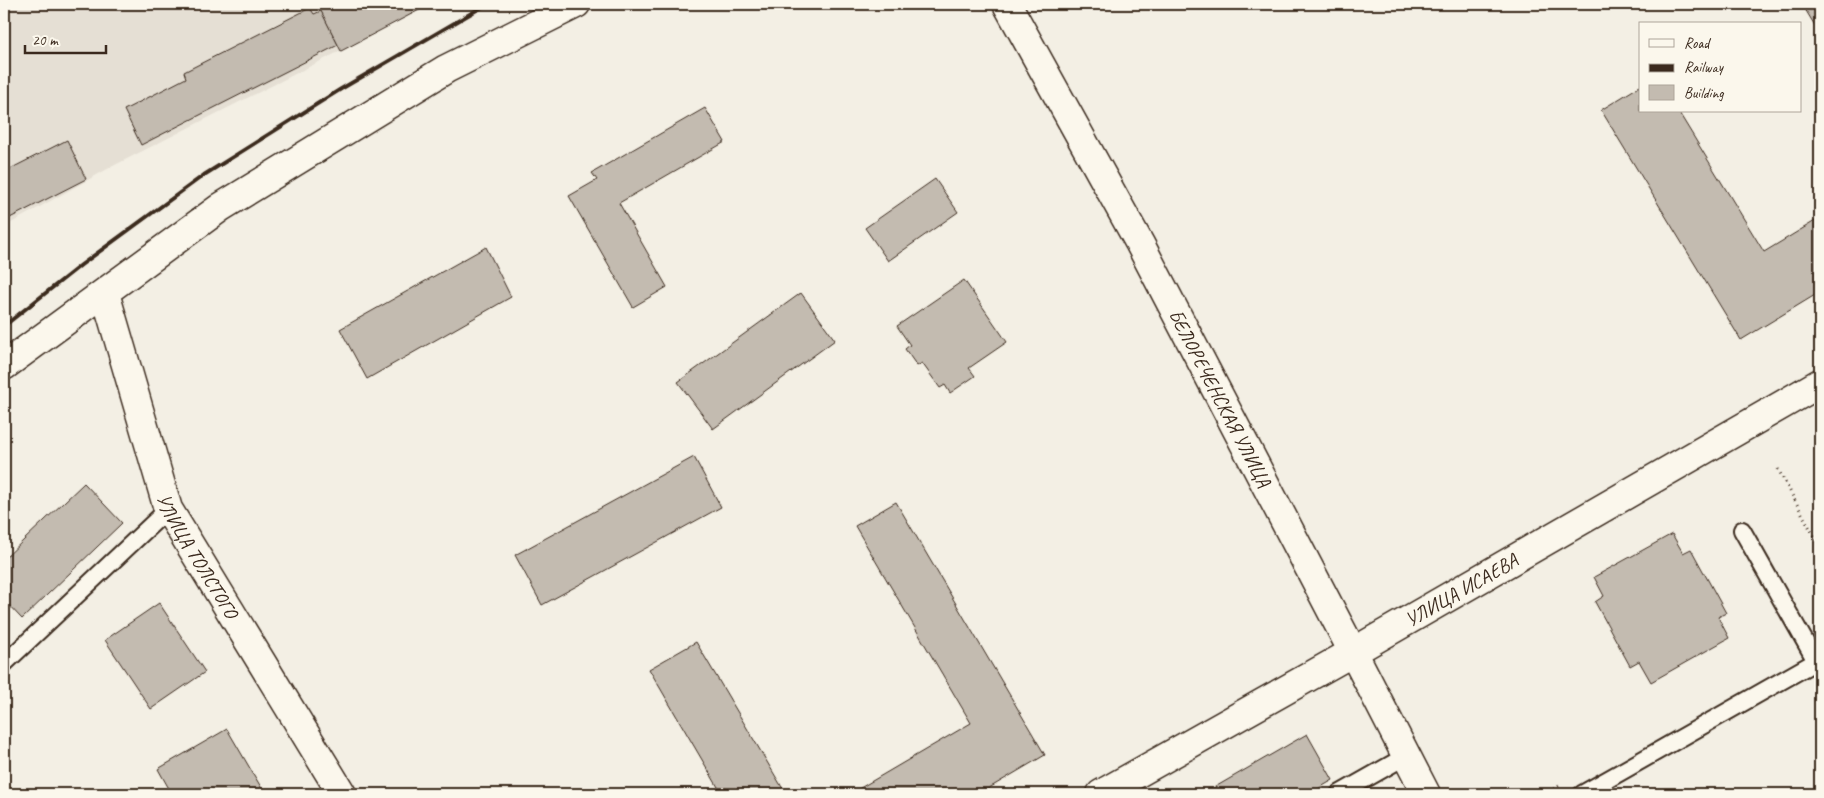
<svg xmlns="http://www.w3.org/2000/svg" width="1824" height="798" font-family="Caveat,sans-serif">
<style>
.built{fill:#e5dfd4}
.building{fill:#c3bbb0;stroke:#3b2a1e}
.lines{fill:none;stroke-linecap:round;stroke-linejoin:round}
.lane-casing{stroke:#3b2a1e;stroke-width:20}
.street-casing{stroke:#3b2a1e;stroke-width:31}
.path{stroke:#3b2a1e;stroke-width:3;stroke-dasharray:1 4;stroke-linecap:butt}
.lane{stroke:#fbf7ec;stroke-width:16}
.street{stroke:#fbf7ec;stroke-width:28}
.rail{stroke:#3b2a1e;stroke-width:4}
.labels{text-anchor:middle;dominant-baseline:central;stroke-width:4.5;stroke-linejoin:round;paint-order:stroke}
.street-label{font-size:20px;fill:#3b2a1e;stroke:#fbf7ec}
</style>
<rect width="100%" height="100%" fill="#f3efe4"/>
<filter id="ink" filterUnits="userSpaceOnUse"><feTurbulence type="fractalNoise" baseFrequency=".02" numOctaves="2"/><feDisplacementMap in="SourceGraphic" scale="10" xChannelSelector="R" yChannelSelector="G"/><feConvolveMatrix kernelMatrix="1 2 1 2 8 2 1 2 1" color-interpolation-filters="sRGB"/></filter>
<g filter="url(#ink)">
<polygon class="built" points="4,4 433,4 111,167 4,227"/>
<g class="building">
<polygon points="322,4 421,4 423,8 341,51 318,6"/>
<polygon points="1802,4 1820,4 1820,34"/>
<polygon points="310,8 314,14 321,11 338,45 141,145 124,110 186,78 184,72"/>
<polygon points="1640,86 1640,111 1678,111 1764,252 1820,218 1820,292 1741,340 1601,110"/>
<polygon points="705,108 725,142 619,203 667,287 633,307 569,196 597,180 592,173"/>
<polygon points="67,140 86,179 4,221 4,172"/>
<polygon points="935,179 958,212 888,261 865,228"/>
<polygon points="486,247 511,297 367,379 340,329"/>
<polygon points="964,280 1007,342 969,368 975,376 950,393 945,385 940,388 922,363 917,366 905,349 910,345 897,326"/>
<polygon points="801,293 835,340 713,429 678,382"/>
<polygon points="694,457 721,507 542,605 515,555"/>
<polygon points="84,483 122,523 22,619 4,600 4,559"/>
<polygon points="896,502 1045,755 979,794 850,794 971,723 855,526"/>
<polygon points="1672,534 1683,553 1691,549 1726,613 1718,617 1729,638 1651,682 1639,661 1630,666 1595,602 1604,596 1594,577"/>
<polygon points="159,603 205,672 151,709 105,640"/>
<polygon points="696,642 786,794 722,794 649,669"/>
<polygon points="227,729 265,794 172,794 158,769"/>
<polygon points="1307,734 1333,780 1309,794 1203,794"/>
</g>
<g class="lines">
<defs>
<g id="lane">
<polyline points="1742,530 1816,661"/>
<polyline points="4,664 168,509"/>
<polyline points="1339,794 1406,756"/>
<polyline points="1582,794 1820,659"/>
</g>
<g id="street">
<path id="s1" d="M1007,4L1140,244L1353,652L1426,794"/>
<path id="s2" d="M105,293L168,509L342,794"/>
<polyline points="4,366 221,207 446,69 576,4"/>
<path id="s3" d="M1101,794L1353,652L1820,383"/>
</g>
</defs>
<use href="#lane" class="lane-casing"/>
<use href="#street" class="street-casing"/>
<g class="path">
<polyline points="1778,469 1820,547"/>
<polyline points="1545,794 1561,785"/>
</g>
<use href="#lane" class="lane"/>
<use href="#street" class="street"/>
<polyline class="rail" points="4,326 81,265 204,175 341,89 487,4"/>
</g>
</g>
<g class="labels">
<g class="street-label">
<text stroke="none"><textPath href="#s1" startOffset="448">БЕЛОРЕЧЕНСКАЯ УЛИЦА</textPath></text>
<text stroke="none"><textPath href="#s2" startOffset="280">УЛИЦА ТОЛСТОГО</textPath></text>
<text stroke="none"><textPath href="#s3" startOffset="414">УЛИЦА ИСАЕВА</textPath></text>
</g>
</g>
<rect width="1824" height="798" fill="none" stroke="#fbf7ec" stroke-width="20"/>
<rect x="10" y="10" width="1804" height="778" fill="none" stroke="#3b2a1e" stroke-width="2" filter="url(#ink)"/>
<rect x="1639" y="22" width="162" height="90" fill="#fbf7ec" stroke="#aea59a"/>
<rect x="1649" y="39" width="25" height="8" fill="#fbf7ec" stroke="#aea59a"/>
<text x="1684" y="48" font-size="15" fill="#3b2a1e">Road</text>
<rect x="1649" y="64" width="25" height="8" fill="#3b2a1e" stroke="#aea59a"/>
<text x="1684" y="72" font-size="15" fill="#3b2a1e">Railway</text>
<rect x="1649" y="85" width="25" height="15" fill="#c3bbb0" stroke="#aea59a"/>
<text x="1684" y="98" font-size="15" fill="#3b2a1e">Building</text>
<path d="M25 45v8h81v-8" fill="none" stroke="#3b2a1e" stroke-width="2.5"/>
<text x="32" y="45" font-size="15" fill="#3b2a1e" stroke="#fbf7ec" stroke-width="4" paint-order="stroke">20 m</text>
</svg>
